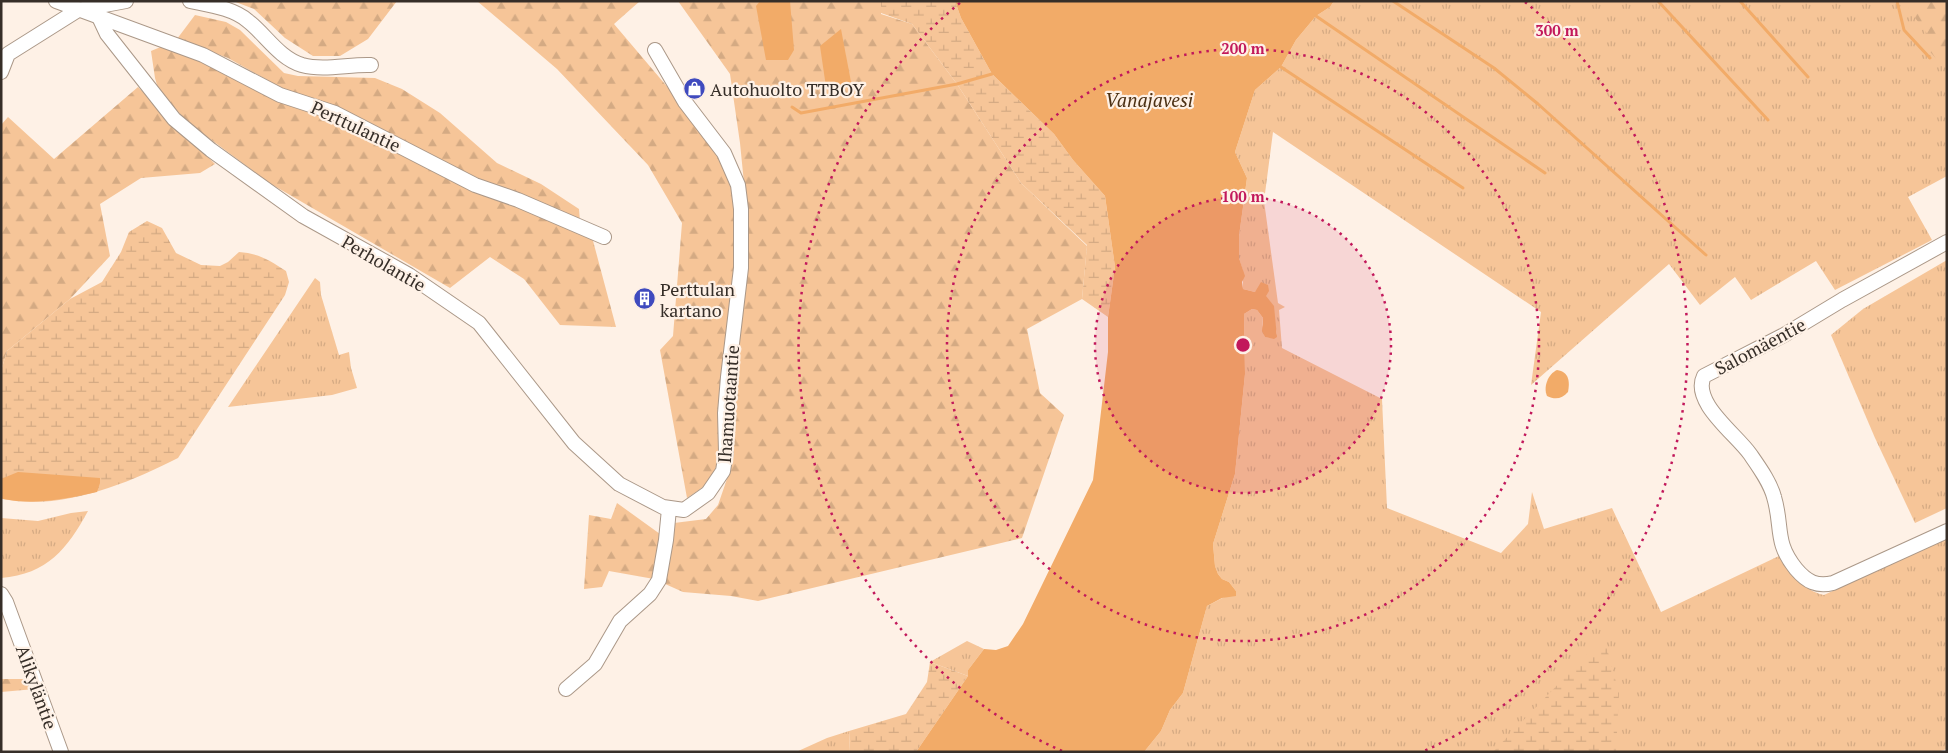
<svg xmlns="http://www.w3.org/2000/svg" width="1948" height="753" font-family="'PT Serif',serif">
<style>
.grass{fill:url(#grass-tufts)}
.forest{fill:url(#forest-firs)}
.wetland{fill:url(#wetland-marsh)}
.water{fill:#f2ab68}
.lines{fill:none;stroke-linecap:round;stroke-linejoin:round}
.stream{stroke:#f2ab68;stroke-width:3}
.minor-casing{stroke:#ab9888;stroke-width:16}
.minor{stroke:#fff;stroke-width:14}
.ring{fill:none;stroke:#c2185b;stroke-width:2.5;stroke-dasharray:2.5 5}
.labels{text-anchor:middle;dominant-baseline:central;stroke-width:4.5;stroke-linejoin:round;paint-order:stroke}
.poi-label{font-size:18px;fill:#362e28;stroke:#fef1e6;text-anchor:start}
.street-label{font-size:18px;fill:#362e28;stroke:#fef1e6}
.water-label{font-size:19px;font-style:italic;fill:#4c3013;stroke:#fef1e6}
.centre{fill:#c2185b;stroke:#fef1e6;stroke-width:2.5}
.ring-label{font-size:15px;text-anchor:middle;font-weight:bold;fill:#c2185b;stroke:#fef1e6;stroke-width:4.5;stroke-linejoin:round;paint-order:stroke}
</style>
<defs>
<pattern id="grass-tufts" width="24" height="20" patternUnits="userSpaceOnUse" patternTransform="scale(1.25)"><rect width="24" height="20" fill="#f6c598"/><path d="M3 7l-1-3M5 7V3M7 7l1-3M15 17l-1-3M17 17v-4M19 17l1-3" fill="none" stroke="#d4aa83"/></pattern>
<pattern id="forest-firs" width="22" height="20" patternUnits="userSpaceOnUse" patternTransform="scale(1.25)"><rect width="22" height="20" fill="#f6c598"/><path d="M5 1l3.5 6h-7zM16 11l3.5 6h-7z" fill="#d4aa83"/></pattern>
<pattern id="wetland-marsh" width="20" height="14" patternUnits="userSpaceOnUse" patternTransform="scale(1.25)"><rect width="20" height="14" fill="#f6c598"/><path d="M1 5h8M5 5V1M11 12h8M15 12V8" fill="none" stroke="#d4aa83"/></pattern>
</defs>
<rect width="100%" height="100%" fill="#fef1e6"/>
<g class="grass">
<path d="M1334,1H1947V176L1908,197L1932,240L1835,290L1816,261L1751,300L1735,277L1700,305L1669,264L1531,385L1541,312L1273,132L1264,201L1278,303L1285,307L1279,310L1282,348L1382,399L1387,508L1501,553L1528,524L1532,492L1544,529L1612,508L1661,612L1783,554C1794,572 1801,590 1824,595L1947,537V749L1937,752H1144L1161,731L1170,710L1183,693L1207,606L1236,591L1229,582L1222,579L1218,574L1215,566L1213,544L1235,474L1245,374L1244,314L1252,309L1257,310L1263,318L1262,325L1265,337L1274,338L1277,334L1275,324L1257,291L1255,292L1243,289V271L1239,258V236L1247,178L1235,152L1255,90L1281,67L1296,40L1316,16L1330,7Z"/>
<polygon points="1947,260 1947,508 1915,523 1875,438 1831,335 1863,309"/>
<polygon points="315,278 320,282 321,295 339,355 349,352 351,368 357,388 332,395 228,407"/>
<path d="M88,511C67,549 48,574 1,578V518L38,521L71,513Z"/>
<polygon points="967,641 984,649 968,670 968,676 930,662"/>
<polygon points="849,731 850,752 796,752 827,738"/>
</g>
<g class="forest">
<polygon points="233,1 397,1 368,39 340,56 313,56 285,38 254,9"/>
<path d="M477,1H640L614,24L709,136L729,173L734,207L737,262L721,453C712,479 711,483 687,498L660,350L673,336L682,223L648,165L557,69Z"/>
<polygon points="678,1 881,1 881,14 912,24 957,84 1021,183 1087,246 1082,299 1027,329 1040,393 1064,415 1022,538 758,601 731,596 683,592 654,579 609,571 602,587 584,589 589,515 611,519 617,503 660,534 674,523 706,519 718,505 728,476 749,233 740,143 730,74"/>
<polygon points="1907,1 1947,1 1947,58 1939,62 1925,46 1932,40 1909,10"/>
<polygon points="195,15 226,22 240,30 284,73 298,76 375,78 402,89 440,113 497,163 541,184 579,209 580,221 507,192 285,90 228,58 177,39"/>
<path d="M163,46C309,102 448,175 592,237L616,327L560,325L524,279L490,257L450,288L271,184L190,124L159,92L155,78L151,51Z"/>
<polygon points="138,87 215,164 200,173 141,178 100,204 110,256 70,299 7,351 1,371 1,125 8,117 54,159"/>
<polygon points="1,679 29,679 35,689 1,692"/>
</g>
<g class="wetland">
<polygon points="881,1 955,1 961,18 992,74 1054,134 1073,160 1105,196 1115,267 1108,317 1082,299 1087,245 1021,183 957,84 912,24 881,13"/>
<path d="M147,221L162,228L176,253L201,265L220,266L228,262L239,252C258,253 271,261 286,271L289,282L285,295L178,458C127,484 61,511 3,499L1,498V371L7,351L70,299L102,282L121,252L129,232Z"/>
<polygon points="1606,645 1619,693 1616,752 1493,752 1588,653"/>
<polygon points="930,662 968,676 916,752 850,752 849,731 906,714 927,682"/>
</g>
<g class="water">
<polygon points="760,1 790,1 794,50 788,60 766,60 756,6"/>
<polygon points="955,1 1334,1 1330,7 1316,16 1296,40 1281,67 1255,90 1235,152 1247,178 1239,236 1239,258 1245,276 1242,282 1243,289 1255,292 1261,282 1268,285 1269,291 1266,296 1274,306 1277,337 1274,339 1265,337 1262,331 1263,318 1257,310 1252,309 1244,314 1245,374 1235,474 1213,544 1215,566 1218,574 1222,579 1229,582 1236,591 1236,596 1222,598 1207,606 1183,693 1170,710 1161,731 1144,752 916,752 968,676 968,670 984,649 996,650 1008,646 1023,624 1093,480 1108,352 1108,317 1115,267 1105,196 1073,160 1054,134 992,74 961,18"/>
<path d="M841,29L851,82C845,89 833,91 826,87L820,46Z"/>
<path d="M1557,370C1569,372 1570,381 1568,392C1562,399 1555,400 1547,396C1543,387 1548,374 1557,370Z"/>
<path d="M18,472L100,478V483L97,492C67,499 34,505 3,499L1,498V479Z"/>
</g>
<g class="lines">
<g class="stream">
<polyline points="1393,1 1494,68 1538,104 1706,255"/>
<polyline points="1658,1 1768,120"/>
<polyline points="1740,1 1808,77"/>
<polyline points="1897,1 1904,30 1930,58"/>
<polyline points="1316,16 1545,173"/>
<polyline points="1281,67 1463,188"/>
<polyline points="792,107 801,113 957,84 992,74"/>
</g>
<defs>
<g id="minor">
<polyline points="56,1 203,55 280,95 335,113 475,185 518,200 604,237"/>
<path d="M190,1C209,5 233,8 248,21C266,35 279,58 302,65C324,71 349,64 371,65"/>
<polyline points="99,17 107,34 174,119 211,150 303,216 409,275 479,323 574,443 619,484 663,507 684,510 708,493 723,471 726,452 725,413 728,377 741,268 741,209 738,185 724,153 685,102 655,50"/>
<polyline points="1,72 8,54 78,10 126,1"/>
<path d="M1947,242L1842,300L1784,335L1704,376C1691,402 1736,434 1750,454C1759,467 1770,482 1774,497C1783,527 1774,542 1796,569C1807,582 1817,587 1833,583L1947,531"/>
<polyline points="1,594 6,602 61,752"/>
<polyline points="566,689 595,664 620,621 650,594 659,580 666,540 669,509"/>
</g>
</defs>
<use href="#minor" class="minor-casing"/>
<use href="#minor" class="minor"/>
</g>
<circle cx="1243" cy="345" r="148" fill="#c2185b" fill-opacity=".12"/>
<g class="ring">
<circle cx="1243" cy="345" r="148"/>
<circle cx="1243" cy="345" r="296"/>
<path d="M1062 751A444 444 0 0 1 961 2M1525 2A444 444 0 0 1 1424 751"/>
</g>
<defs>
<symbol id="shop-disc" viewBox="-11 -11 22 22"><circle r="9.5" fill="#3f4abe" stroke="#fef1e6"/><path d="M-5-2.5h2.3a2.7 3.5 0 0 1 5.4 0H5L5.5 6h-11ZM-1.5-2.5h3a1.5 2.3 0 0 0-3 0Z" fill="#fff"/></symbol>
<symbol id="building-disc" viewBox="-11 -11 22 22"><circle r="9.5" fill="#3f4abe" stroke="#fef1e6"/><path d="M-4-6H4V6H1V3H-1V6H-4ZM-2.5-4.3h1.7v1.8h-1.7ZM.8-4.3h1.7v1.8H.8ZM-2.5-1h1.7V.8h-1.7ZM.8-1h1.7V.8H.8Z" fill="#fff"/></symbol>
</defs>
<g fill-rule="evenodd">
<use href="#shop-disc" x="682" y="76" width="25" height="25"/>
<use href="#building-disc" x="632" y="286" width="25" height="25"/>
</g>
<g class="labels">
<g class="poi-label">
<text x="710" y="89">Autohuolto TTBOY</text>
<text x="660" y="289">Perttulan<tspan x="660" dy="21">kartano</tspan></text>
</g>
<g class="street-label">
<text transform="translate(356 126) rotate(25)">Perttulantie</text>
<text transform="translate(384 263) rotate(30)">Perholantie</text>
<text transform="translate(1760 346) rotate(-28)">Salomäentie</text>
<text transform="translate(728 404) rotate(-86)">Ihamuotaantie</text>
<text transform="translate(37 687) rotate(70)">Alikyläntie</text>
</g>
<g class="water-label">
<text x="1149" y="99">Vanajavesi</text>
</g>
</g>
<circle cx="1243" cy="345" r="8" class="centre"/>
<g class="ring-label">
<text x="1557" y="36">300 m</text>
<text x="1243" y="54">200 m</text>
<text x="1243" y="202">100 m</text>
</g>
<rect width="1948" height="753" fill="none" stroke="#362e28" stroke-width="5"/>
</svg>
